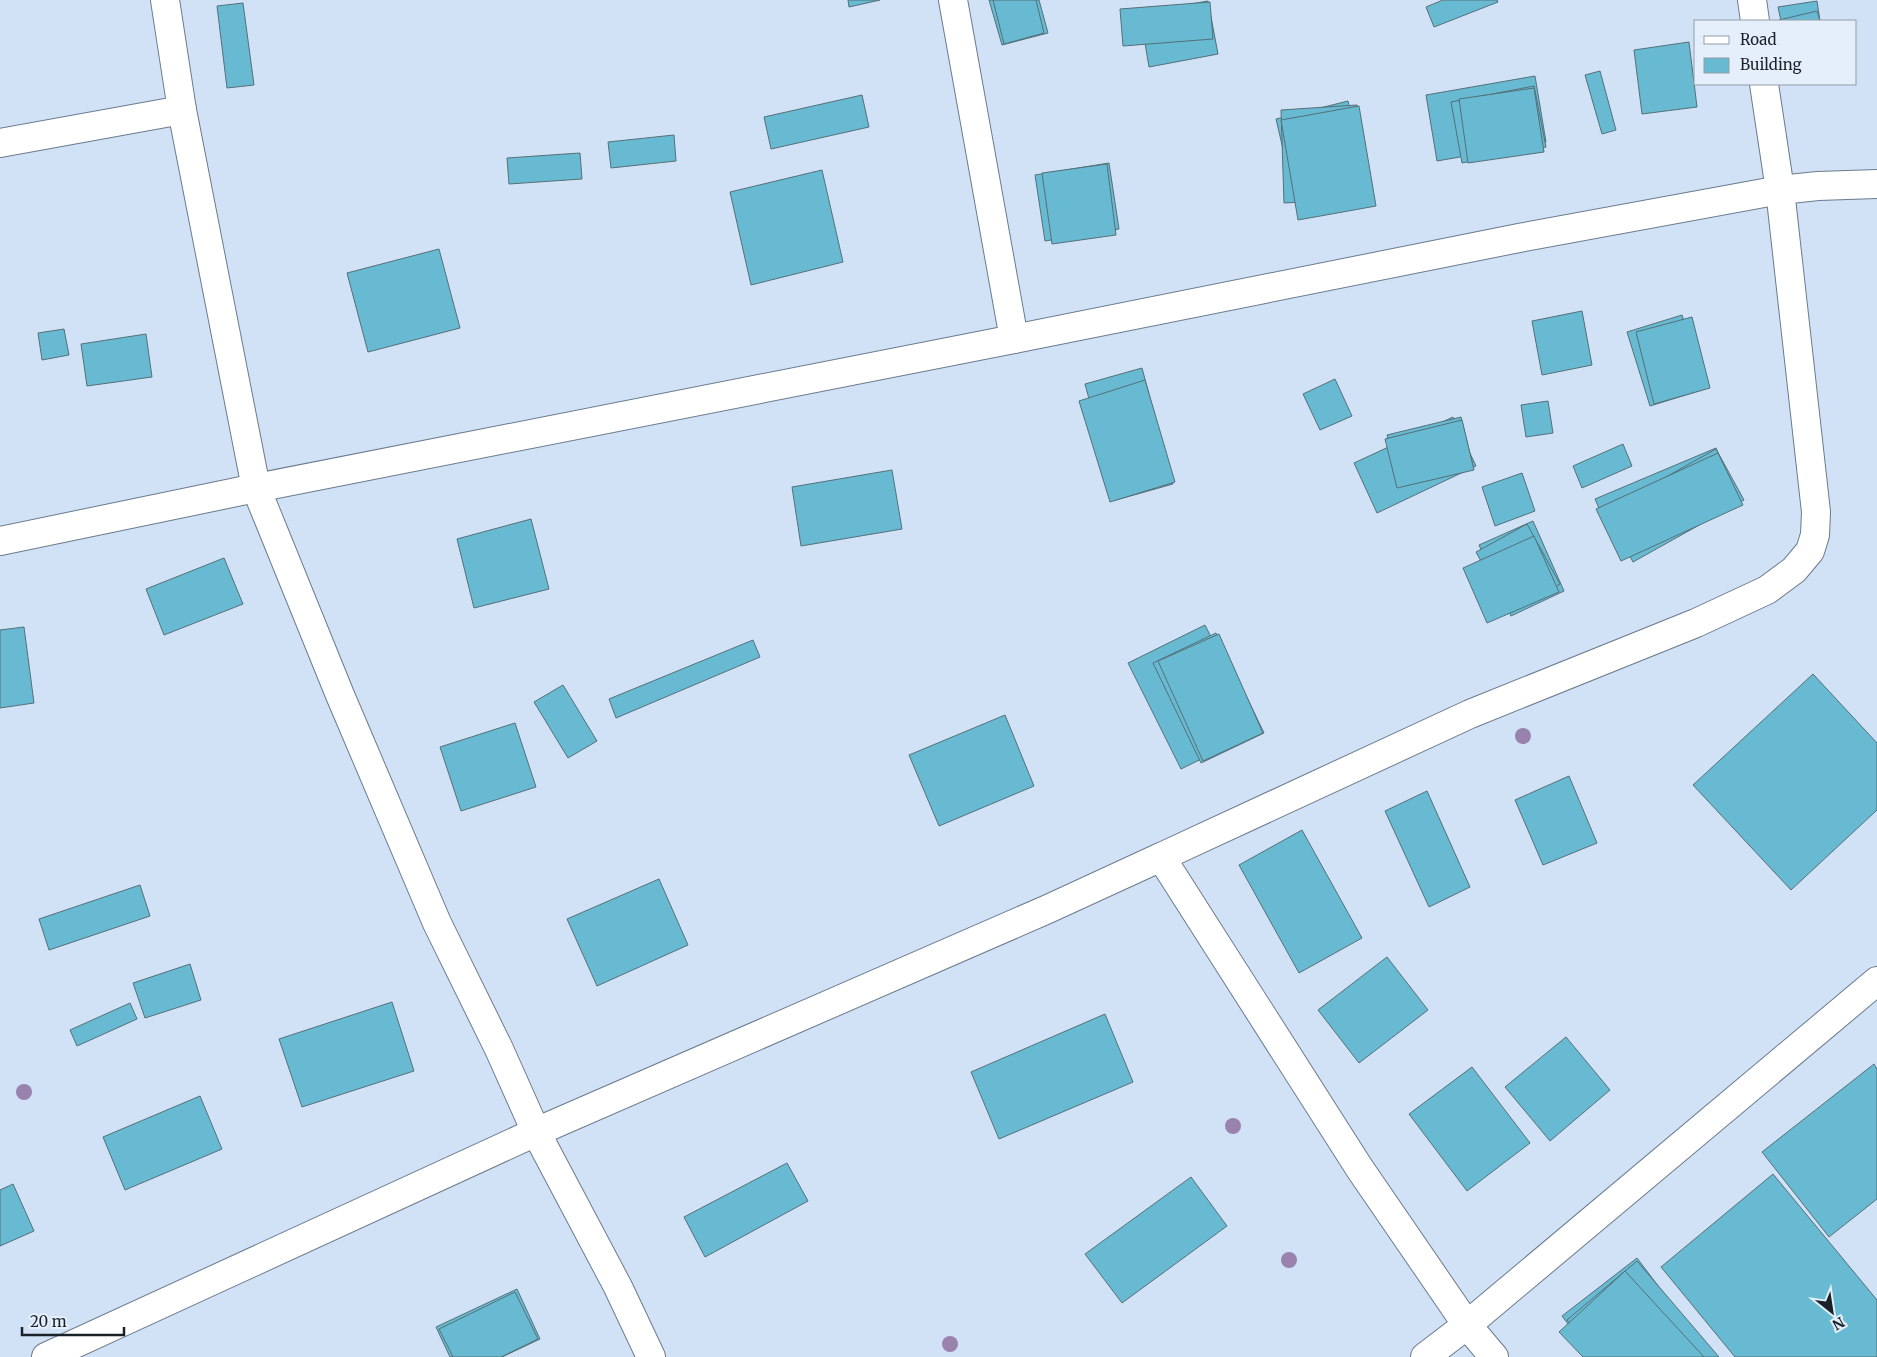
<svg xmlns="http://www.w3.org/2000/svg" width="1877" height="1357" font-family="Merriweather,serif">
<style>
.building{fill:#67bad1;stroke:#557078}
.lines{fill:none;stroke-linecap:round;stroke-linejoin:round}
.street-casing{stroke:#6b7b8d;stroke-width:30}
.secondary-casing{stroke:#6b7b8d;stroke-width:30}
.primary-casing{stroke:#6b7b8d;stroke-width:30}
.street{stroke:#fff;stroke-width:28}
.secondary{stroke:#fff;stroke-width:28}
.primary{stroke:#fff;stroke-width:28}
.tree{fill:#9983ae}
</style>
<rect width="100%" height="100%" fill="#d1e2f7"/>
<g class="building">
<polygon points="848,0 880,0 849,7"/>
<polygon points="989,0 1039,0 1048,33 1002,45"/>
<polygon points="993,0 1036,0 1044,33 1004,44"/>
<polygon points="1443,0 1497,0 1498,2 1434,27 1426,7"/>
<polygon points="1208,1 1218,54 1149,67 1140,13"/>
<polygon points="1817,1 1820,21 1781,21 1778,7"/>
<polygon points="1210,2 1213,39 1123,46 1120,9"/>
<polygon points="243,3 254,85 227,88 217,6"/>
<polygon points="1817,11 1820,21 1779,21 1779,20"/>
<polygon points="1689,42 1697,107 1642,114 1634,50"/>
<polygon points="1600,71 1616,130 1602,134 1585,75"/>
<polygon points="1535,76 1546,142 1437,161 1426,95"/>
<polygon points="1534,86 1546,147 1462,163 1451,102"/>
<polygon points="1534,88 1544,152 1468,163 1459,99"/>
<polygon points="862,95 869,127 771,149 764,117"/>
<polygon points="1348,101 1370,191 1297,209 1276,119"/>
<polygon points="1357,105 1361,199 1284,203 1281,110"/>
<polygon points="1359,106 1376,206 1298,220 1281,120"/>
<polygon points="674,135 676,161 611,168 608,142"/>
<polygon points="580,153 582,179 509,184 507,158"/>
<polygon points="1109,163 1119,229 1045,241 1035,175"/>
<polygon points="1107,164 1116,235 1052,244 1042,173"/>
<polygon points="822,170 843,262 751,285 730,192"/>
<polygon points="439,249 460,328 368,352 347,273"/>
<polygon points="1582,311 1592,365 1542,375 1532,321"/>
<polygon points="1682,315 1705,389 1650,406 1627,332"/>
<polygon points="1692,317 1710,388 1654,404 1636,332"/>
<polygon points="64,329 69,355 42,360 38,333"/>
<polygon points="146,334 152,377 87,386 81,344"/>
<polygon points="1142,368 1173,484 1116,500 1085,384"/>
<polygon points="1335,379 1352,416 1320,430 1303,394"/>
<polygon points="1145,380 1175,482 1110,502 1079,401"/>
<polygon points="1548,401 1553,433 1526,437 1521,405"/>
<polygon points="1453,417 1476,466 1377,513 1354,463"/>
<polygon points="1461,417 1473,466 1399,484 1387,435"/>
<polygon points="1462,420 1474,470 1397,488 1385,439"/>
<polygon points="1623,444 1632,466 1582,488 1573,466"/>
<polygon points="1716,448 1739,500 1618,552 1595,499"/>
<polygon points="1716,449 1744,500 1633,562 1605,511"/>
<polygon points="1718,453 1743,505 1621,561 1596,509"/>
<polygon points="892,470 902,529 801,546 792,487"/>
<polygon points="1522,473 1535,511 1495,526 1482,487"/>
<polygon points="531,519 549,589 474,608 457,539"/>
<polygon points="1533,521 1564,591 1511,616 1479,545"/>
<polygon points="1527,524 1560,584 1509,612 1476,552"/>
<polygon points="1534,536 1559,592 1487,623 1463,568"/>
<polygon points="224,558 243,604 164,635 146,589"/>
<polygon points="1205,625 1258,731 1181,769 1128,663"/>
<polygon points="24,627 34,703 0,708 0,630"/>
<polygon points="1216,633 1264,733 1201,763 1153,663"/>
<polygon points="1219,634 1263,733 1203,761 1158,661"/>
<polygon points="753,640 760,657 616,718 609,699"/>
<polygon points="1813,674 1877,743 1877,810 1791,890 1693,785"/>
<polygon points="563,685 597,741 568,758 534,702"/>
<polygon points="1005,715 1034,786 939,826 909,755"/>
<polygon points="515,723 536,787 461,811 440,747"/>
<polygon points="1569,776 1597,843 1543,865 1515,800"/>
<polygon points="1427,791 1470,887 1429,907 1385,811"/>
<polygon points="1302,830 1362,938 1299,973 1239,865"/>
<polygon points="659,879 688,945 597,986 567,919"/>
<polygon points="140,885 150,916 49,950 39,919"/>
<polygon points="1387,957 1428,1010 1359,1063 1318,1010"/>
<polygon points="190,964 201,1000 145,1018 133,983"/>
<polygon points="392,1002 414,1071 302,1107 279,1039"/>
<polygon points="130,1003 137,1019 77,1046 70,1030"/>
<polygon points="1105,1014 1133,1082 999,1139 971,1072"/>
<polygon points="1566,1037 1610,1090 1550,1141 1505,1087"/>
<polygon points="1874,1064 1877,1069 1877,1199 1829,1237 1762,1152"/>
<polygon points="1472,1067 1530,1143 1467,1191 1409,1114"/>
<polygon points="200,1096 222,1149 125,1190 103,1137"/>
<polygon points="787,1163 808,1201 705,1257 684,1217"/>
<polygon points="1773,1174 1877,1300 1877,1357 1735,1357 1661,1267"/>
<polygon points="1191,1177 1227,1226 1122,1303 1085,1254"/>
<polygon points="13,1184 34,1231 0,1246 0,1190"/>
<polygon points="1637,1258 1712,1357 1593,1357 1562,1316"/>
<polygon points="1637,1261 1719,1357 1599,1357 1567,1320"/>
<polygon points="1625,1271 1704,1357 1583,1357 1559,1332"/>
<polygon points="517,1289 540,1339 502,1357 450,1357 436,1327"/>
<polygon points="515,1292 538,1339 501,1357 453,1357 439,1329"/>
</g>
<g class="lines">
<defs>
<g id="street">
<polyline points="165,0 182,110 256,488 340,695 437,923 499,1049 536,1132 618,1287 651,1357"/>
<polyline points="953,0 1014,339"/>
<polyline points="1752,0 1755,21"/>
<polyline points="0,143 182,110"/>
<polyline points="0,541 256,488 1014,339 1519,238 1780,190 1818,186 1877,184"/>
<polyline points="1161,857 1470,714 1696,623 1767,590 1794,570 1810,551 1815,535 1816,512 1780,190 1764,84"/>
<polyline points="1467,1325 1877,981"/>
</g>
<polyline id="secondary" points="1425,1357 1467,1325"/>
<polyline id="primary" points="46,1357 536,1132 1048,909 1161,857 1360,1169 1467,1325 1494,1357"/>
</defs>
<use href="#street" class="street-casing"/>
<use href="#secondary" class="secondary-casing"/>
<use href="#primary" class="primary-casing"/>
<use href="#street" class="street"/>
<use href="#secondary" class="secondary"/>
<use href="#primary" class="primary"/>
</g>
<g class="tree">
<circle cx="1523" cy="736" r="8"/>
<circle cx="24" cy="1092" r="8"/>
<circle cx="1233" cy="1126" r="8"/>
<circle cx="1289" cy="1260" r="8"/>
<circle cx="950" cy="1344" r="8"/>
</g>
<rect x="1694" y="20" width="162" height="65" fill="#e4effb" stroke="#939da7"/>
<rect x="1704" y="36" width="25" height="8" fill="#ffffff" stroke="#939da7"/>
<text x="1740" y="45" font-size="15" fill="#1a2128">Road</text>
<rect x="1704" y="58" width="25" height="15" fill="#67bad1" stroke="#939da7"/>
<text x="1740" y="70" font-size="15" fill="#1a2128">Building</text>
<g transform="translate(1832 1312) rotate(150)" stroke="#e4effb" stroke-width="4" paint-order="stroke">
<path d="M0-4L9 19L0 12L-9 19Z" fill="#1a2128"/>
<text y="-8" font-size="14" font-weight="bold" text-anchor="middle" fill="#1a2128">N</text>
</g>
<path d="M22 1327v8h102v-8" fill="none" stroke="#1a2128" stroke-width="2.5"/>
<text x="30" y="1327" font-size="15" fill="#1a2128" stroke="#e4effb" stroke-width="4" paint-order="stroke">20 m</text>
</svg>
